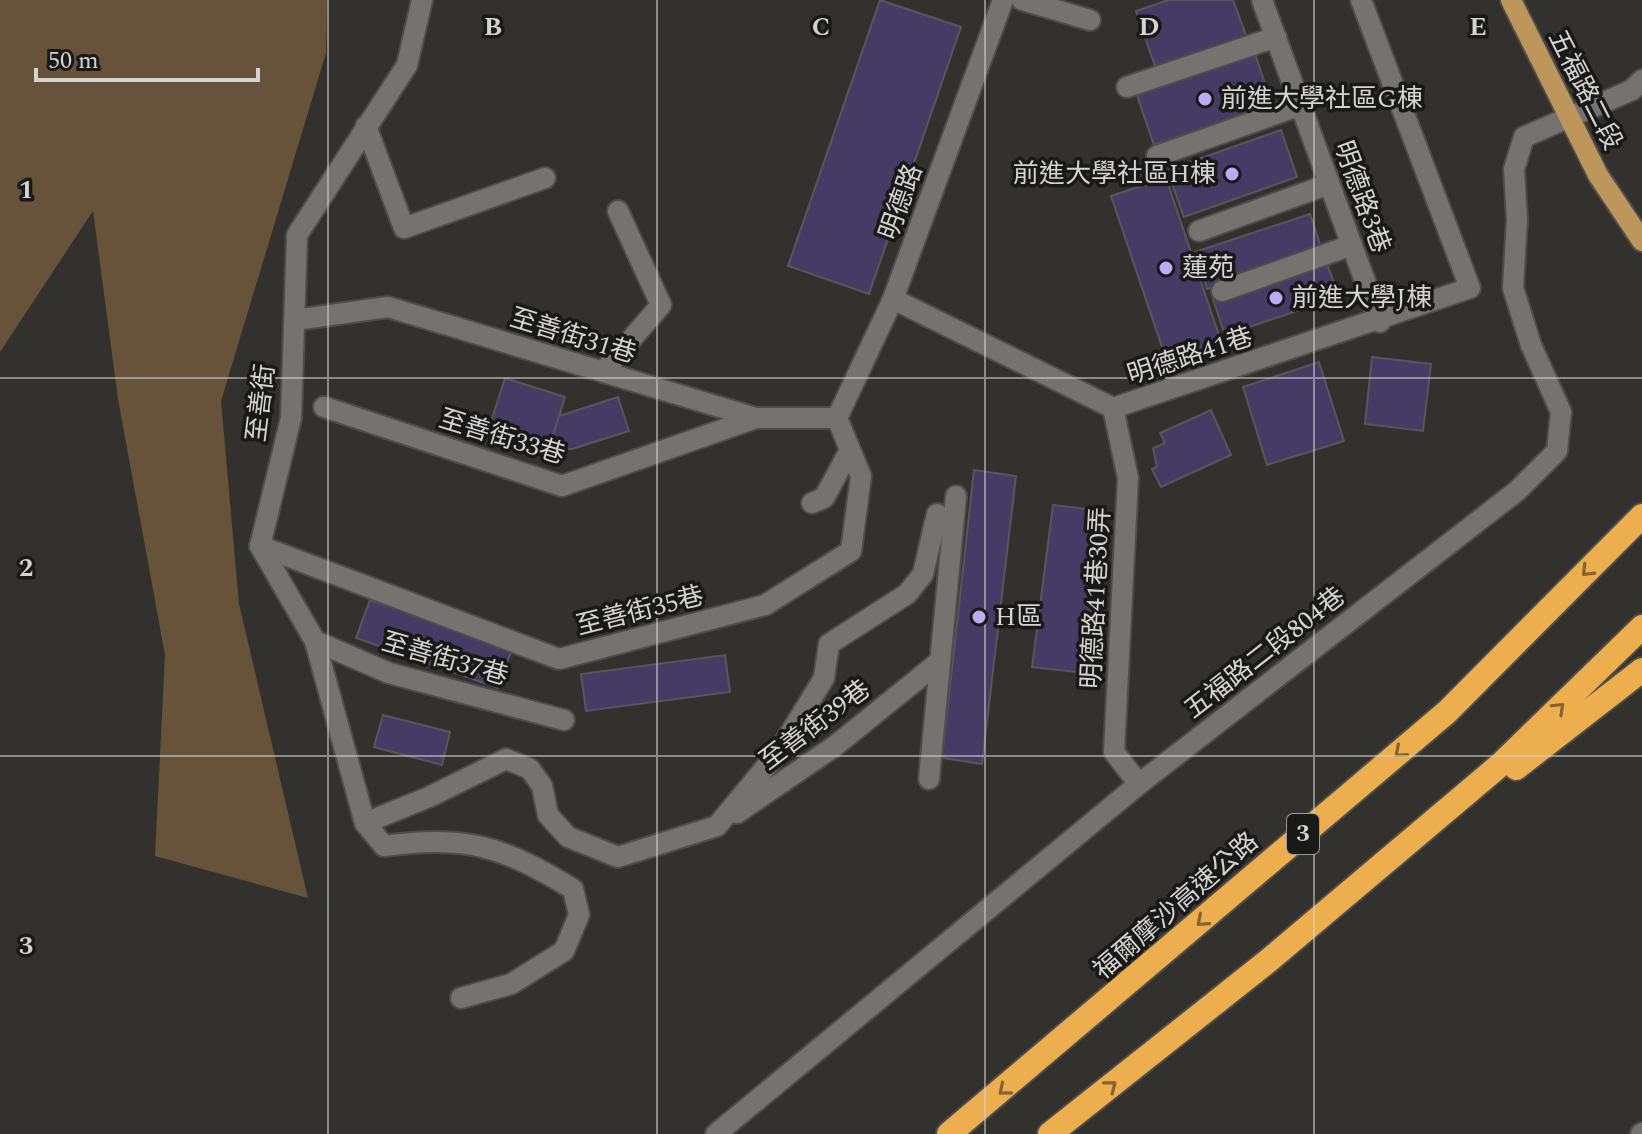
<svg xmlns="http://www.w3.org/2000/svg" width="1642" height="1134" font-family="Spectral,'Noto Sans TC',serif">
<style>
.green{fill:#665339}
.building{fill:#453c65;stroke:#57575a;stroke-width:2}
.lines{fill:none;stroke-linecap:round;stroke-linejoin:round}
.minor-casing{stroke:#4e4d4b;stroke-width:24}
.major-casing{stroke:#4e4d4b;stroke-width:24}
.highway-casing{stroke:#4e4d4b;stroke-width:28}
.minor{stroke:#757370;stroke-width:20}
.major{stroke:#bd965b;stroke-width:20}
.highway{stroke:#edae4d;stroke-width:24}
.oneway{stroke:#836432}
.grid{fill:none;stroke:#d5d3d2;stroke-width:2;stroke-opacity:0.55}
.poi-dot{fill:#baaaf7;stroke:#191918;stroke-width:3}
.labels{text-anchor:middle;dominant-baseline:central;stroke-width:7;stroke-linejoin:round;paint-order:stroke}
.shield{fill:#191918;stroke:#9d9b9a;stroke-width:2}
.shield-label{font-size:24px;font-weight:bold;fill:#d5d3d2}
.street-label{font-size:26px;fill:#d5d3d2;stroke:#191918}
.poi-label{font-size:26px;fill:#d5d3d2;stroke:#191918;text-anchor:start}
.grid-label{font-size:26px;text-anchor:middle;font-weight:bold;fill:#d5d3d2;stroke:#191918;stroke-width:7;stroke-linejoin:round;paint-order:stroke}
</style>
<rect width="100%" height="100%" fill="#32312e"/>
<polygon class="green" points="0,0 327,0 326,53 221,401 239,604 308,898 155,856 165,655 118,399 93,211 0,352"/>
<g class="building">
<polygon points="880,0 961,27 869,294 788,266"/>
<polygon points="1168,0 1233,0 1247,38 1156,69 1136,11"/>
<polygon points="1255,54 1272,104 1154,145 1137,95"/>
<polygon points="1281,130 1297,177 1184,217 1167,170"/>
<polygon points="1166,178 1221,341 1166,359 1111,196"/>
<polygon points="1310,214 1322,250 1207,289 1195,252"/>
<polygon points="1326,261 1339,297 1225,335 1213,299"/>
<polygon points="1372,357 1431,364 1423,431 1365,424"/>
<polygon points="1319,362 1344,441 1267,465 1243,387"/>
<polygon points="505,378 565,397 549,449 488,431"/>
<polygon points="618,397 629,431 572,449 549,449 559,416"/>
<polygon points="1211,410 1231,455 1161,487 1152,469 1157,467 1153,448 1165,443 1160,433"/>
<polygon points="974,470 1016,476 982,764 942,758"/>
<polygon points="1053,505 1104,511 1085,673 1032,667"/>
<polygon points="370,600 512,649 498,688 356,638"/>
<polygon points="725,655 730,692 586,711 581,674"/>
<polygon points="383,715 450,732 442,765 374,747"/>
</g>
<g class="lines">
<defs>
<g id="minor">
<path d="M422,0L407,65L297,235L291,418L260,546L315,641L365,823L384,846C467,835 502,846 573,889L579,915L564,951L511,984L461,998"/>
<polyline points="1022,0 1090,20"/>
<polyline points="1262,0 1380,322"/>
<polyline points="1127,87 1276,37"/>
<polyline points="366,126 404,228 545,178"/>
<polyline points="1157,156 1301,105"/>
<polyline points="1199,231 1329,184"/>
<polyline points="1222,291 1352,245"/>
<polyline points="893,299 1113,408 1470,288 1361,0"/>
<polyline points="295,320 388,307 756,418 837,418"/>
<polyline points="603,372 661,305 618,211"/>
<polyline points="324,407 562,486 756,418"/>
<polyline points="1113,408 1128,478 1114,752 1139,784"/>
<polyline points="837,418 893,299 1003,0"/>
<polyline points="812,503 824,498 849,452"/>
<polyline points="260,546 559,659 765,605 851,551 861,476 837,418"/>
<polyline points="315,641 389,673 564,720"/>
<polyline points="929,779 956,496"/>
<polyline points="737,813 835,746 940,661"/>
<polyline points="365,823 429,797 506,759 530,769 542,786 548,815 568,837 618,857 717,826 780,750 824,678 829,644 907,594 923,574 937,514"/>
<polyline points="716,1134 1139,784 1517,491 1557,451 1561,412 1531,345 1513,288 1517,219 1514,169 1524,137 1632,90 1642,80"/>
<polyline points="1641,1134 1642,1133"/>
</g>
<polyline id="major" points="1511,0 1598,175 1642,241"/>
<g id="highway">
<polyline points="1516,768 1642,670"/>
<polyline points="949,1134 1447,712 1642,516"/>
<polyline points="1050,1134 1268,961 1500,765 1642,627"/>
</g>
</defs>
<use href="#minor" class="minor-casing"/>
<use href="#major" class="major-casing"/>
<use href="#highway" class="highway-casing"/>
<use href="#minor" class="minor"/>
<use href="#major" class="major"/>
<use href="#highway" class="highway"/>
</g>
<defs><path id="oneway-chevron" d="M-2-3.5L2.5 0L-2 3.5" fill="none" stroke-width="1.6" stroke-linecap="round" stroke-linejoin="round" transform="scale(2)"/></defs>
<g class="oneway">
<use href="#oneway-chevron" transform="translate(1587 571) rotate(135)"/>
<use href="#oneway-chevron" transform="translate(1559 708) rotate(-44)"/>
<use href="#oneway-chevron" transform="translate(1400 752) rotate(139)"/>
<use href="#oneway-chevron" transform="translate(1202 921) rotate(139)"/>
<use href="#oneway-chevron" transform="translate(1111 1086) rotate(-38)"/>
<use href="#oneway-chevron" transform="translate(1004 1090) rotate(140)"/>
</g>
<path class="grid" d="M328,0V1134M657,0V1134M985,0V1134M1314,0V1134M0,378H1642M0,756H1642"/>
<g class="poi-dot">
<circle cx="1205" cy="99" r="8"/>
<circle cx="1232" cy="174" r="8"/>
<circle cx="1166" cy="268" r="8"/>
<circle cx="1276" cy="298" r="8"/>
<circle cx="979" cy="617" r="8"/>
</g>
<g class="labels">
<rect class="shield" x="1287" y="814" width="32" height="40" rx="6"/>
<g class="shield-label">
<text x="1303" y="834">3</text>
</g>
<g class="street-label">
<text transform="translate(1585 90) rotate(63)">五福路二段</text>
<text transform="translate(1362 197) rotate(70)">明德路3巷</text>
<text transform="translate(901 202) rotate(-70)">明德路</text>
<text transform="translate(573 336) rotate(17)">至善街31巷</text>
<text transform="translate(1190 356) rotate(-18)">明德路41巷</text>
<text transform="translate(261 403) rotate(-83)">至善街</text>
<text transform="translate(502 437) rotate(17)">至善街33巷</text>
<text transform="translate(1096 598) rotate(-87)">明德路41巷30弄</text>
<text transform="translate(640 611) rotate(-14)">至善街35巷</text>
<text transform="translate(1265 653) rotate(-38)">五福路二段804巷</text>
<text transform="translate(445 659) rotate(16)">至善街37巷</text>
<text transform="translate(815 725) rotate(-37)">至善街39巷</text>
<text transform="translate(1176 906) rotate(-41)">福爾摩沙高速公路</text>
</g>
<g class="poi-label">
<text x="1221" y="99">前進大學社區G棟</text>
<text x="1216" y="174" text-anchor="end">前進大學社區H棟</text>
<text x="1182" y="268">蓮苑</text>
<text x="1292" y="298">前進大學J棟</text>
<text x="995" y="617">H區</text>
</g>
</g>
<g class="grid-label">
<text x="493" y="35">B</text>
<text x="821" y="35">C</text>
<text x="1149" y="35">D</text>
<text x="1478" y="35">E</text>
<text x="26" y="198">1</text>
<text x="26" y="576">2</text>
<text x="26" y="954">3</text>
</g>
<path d="M36 68v12h222v-12" fill="none" stroke="#d5d3d2" stroke-width="4"/>
<text x="48" y="68" font-size="24" fill="#d5d3d2" stroke="#191918" stroke-width="6" paint-order="stroke">50 m</text>
</svg>
